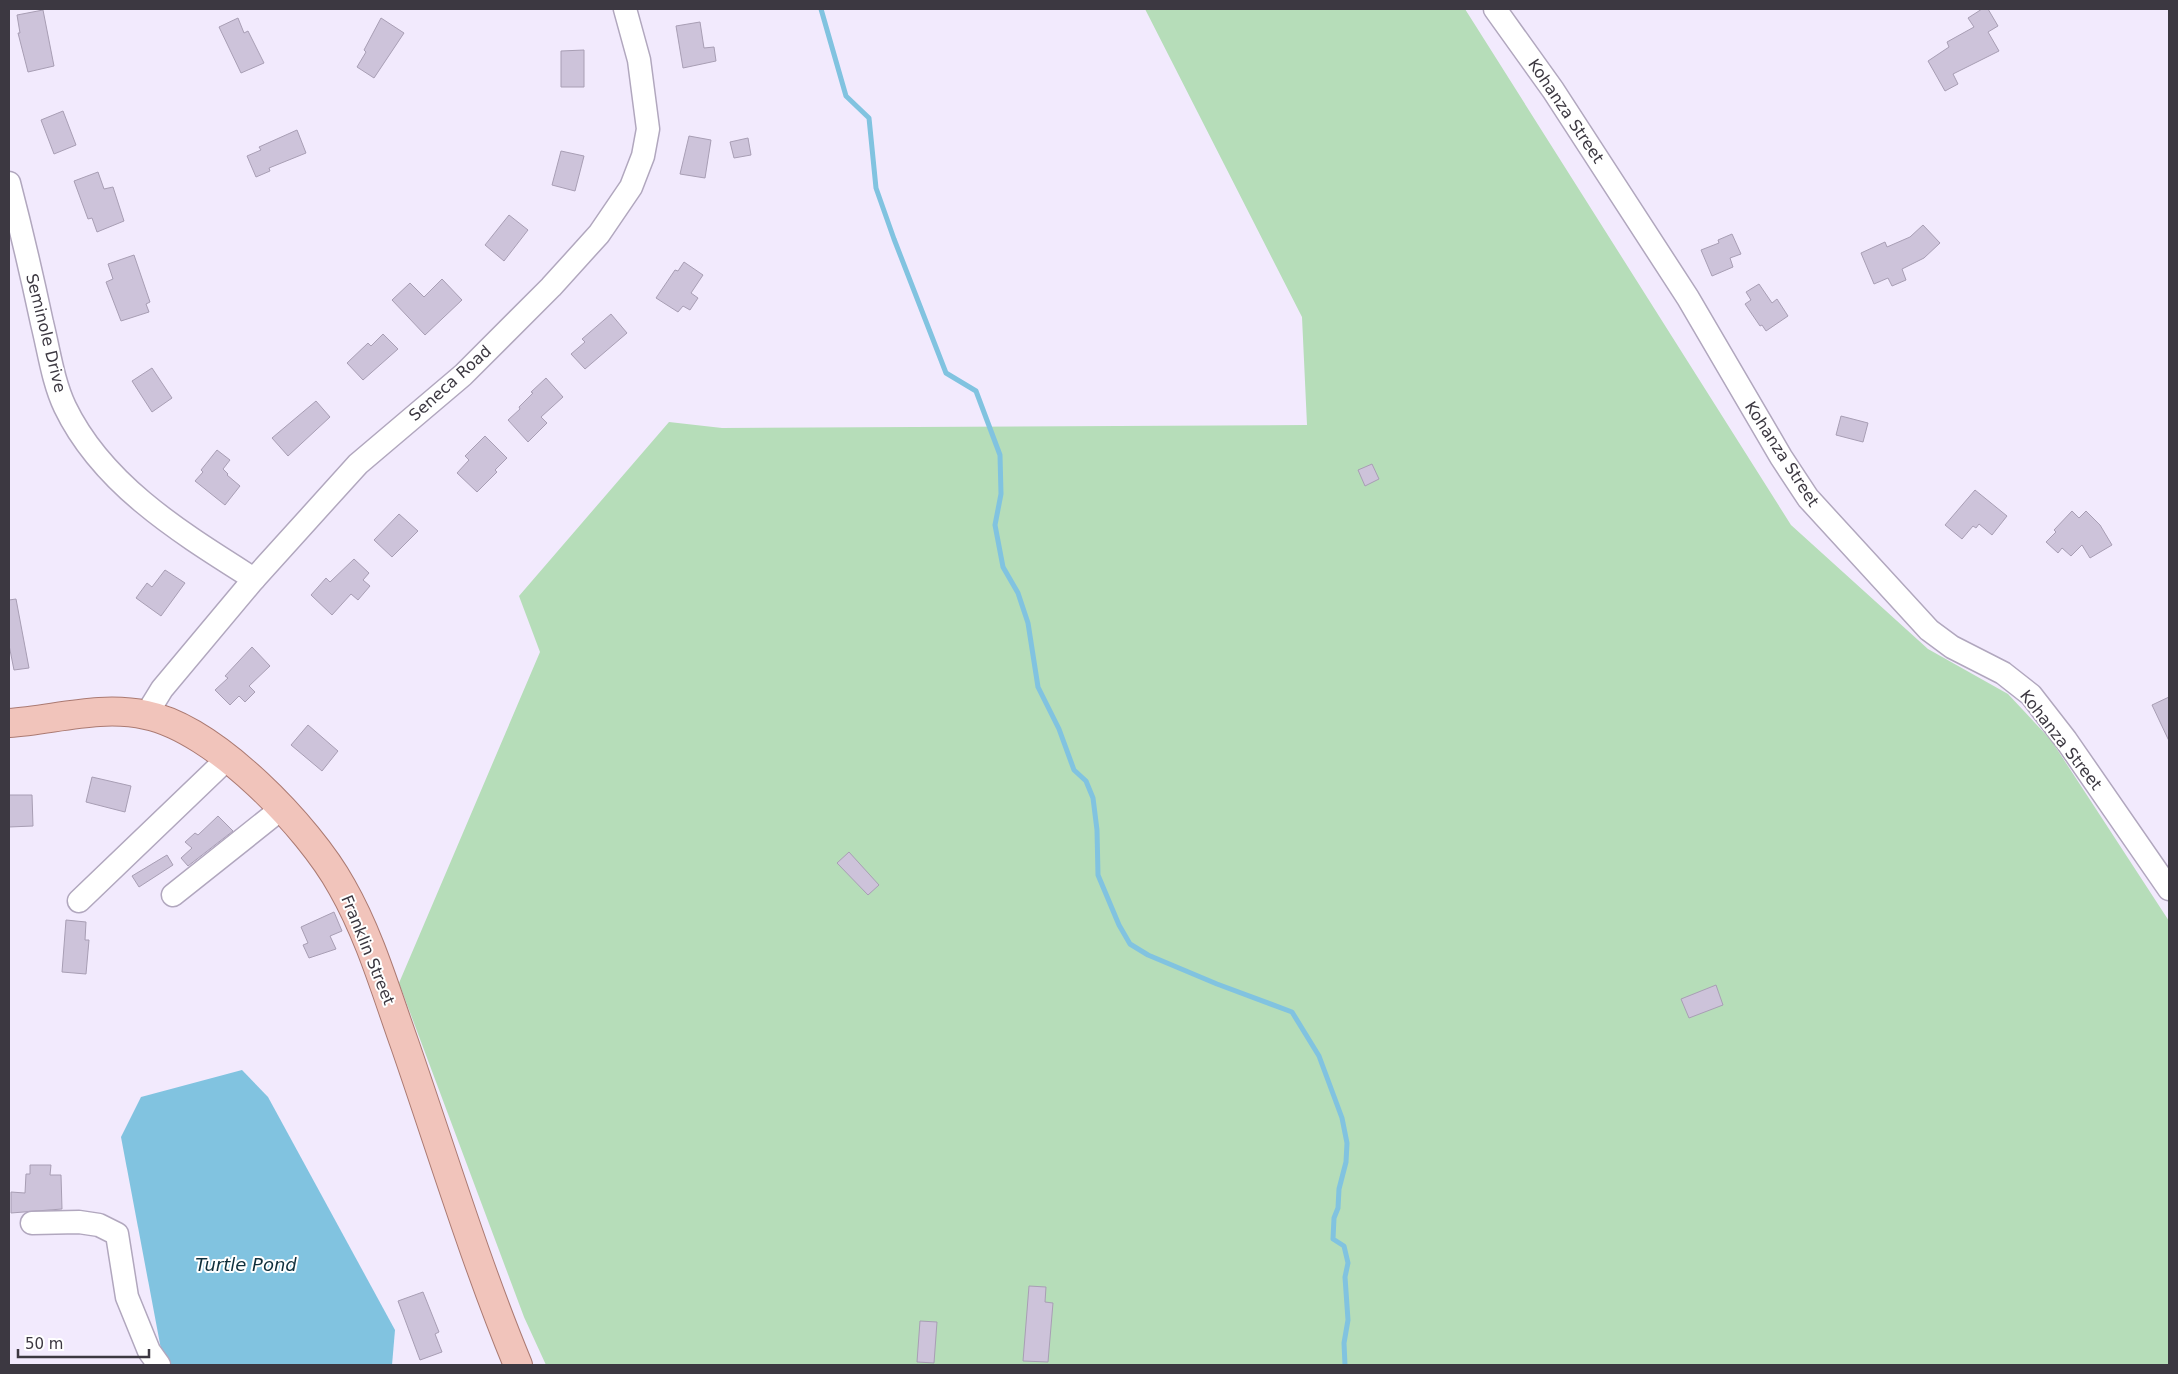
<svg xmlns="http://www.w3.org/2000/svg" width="2178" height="1374" font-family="'DejaVu Sans',sans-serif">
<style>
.green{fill:#b6ddb9}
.water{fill:#81c3e0}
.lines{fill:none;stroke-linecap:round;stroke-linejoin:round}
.stream{stroke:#81c3e0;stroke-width:5}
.building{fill:#cdc3da;stroke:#a89eb4}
.minor-casing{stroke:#b1a7be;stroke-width:25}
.major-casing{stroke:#ab7a72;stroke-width:30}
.minor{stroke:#fff;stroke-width:22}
.major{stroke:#f1c4bb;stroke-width:28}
.labels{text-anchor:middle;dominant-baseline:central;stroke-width:4;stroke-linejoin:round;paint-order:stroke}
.street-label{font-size:16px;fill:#3c3841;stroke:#fff}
.water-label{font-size:18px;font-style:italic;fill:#0f2f3c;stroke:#fff}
</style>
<rect width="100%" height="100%" fill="#f2eafd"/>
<polygon class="green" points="1145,9 1465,9 1791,525 1928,649 2008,694 2051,740 2169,921 2169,1365 546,1365 524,1317 399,983 540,652 519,596 669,422 722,428 1307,425 1302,317"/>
<polygon class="water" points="242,1070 268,1097 395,1330 392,1365 164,1365 121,1137 141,1097"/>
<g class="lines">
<polyline class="stream" points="821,9 846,96 869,118 876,188 894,239 946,373 976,391 1000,455 1001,494 995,525 1003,567 1018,593 1028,623 1038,687 1059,729 1074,770 1086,781 1093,798 1097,830 1098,875 1119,925 1130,944 1148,955 1217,984 1292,1012 1319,1056 1342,1118 1347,1143 1346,1162 1339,1189 1338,1208 1334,1218 1333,1239 1344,1246 1348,1263 1345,1277 1348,1320 1344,1343 1345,1365"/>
</g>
<g class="building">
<polygon points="1982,9 1988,9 1998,26 1988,32 1999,51 1953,74 1958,84 1945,91 1928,61 1949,47 1947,42 1974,27 1968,18"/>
<polygon points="43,10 54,66 28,72 18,33 20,33 17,15"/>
<polygon points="238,18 244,33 248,31 264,63 241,73 219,27"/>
<polygon points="381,18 404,33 374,78 357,67 366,52 364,50"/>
<polygon points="700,22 704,48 714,47 716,61 683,68 676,26"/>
<polygon points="584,50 584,87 561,87 561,51"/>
<polygon points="63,111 76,145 54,154 41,120"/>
<polygon points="297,130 306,153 269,168 270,171 256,177 247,156 261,150 259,147"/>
<polygon points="689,136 711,140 705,178 680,174"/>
<polygon points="748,138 751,155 734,158 730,142"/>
<polygon points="561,151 584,156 575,191 552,185"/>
<polygon points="98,172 104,189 113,187 124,221 97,232 92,218 88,219 74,181"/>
<polygon points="509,215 528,230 504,261 485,245"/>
<polygon points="1923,225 1940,243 1924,258 1902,269 1906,280 1892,286 1888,278 1874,284 1861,253 1885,242 1887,247 1910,237"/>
<polygon points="1732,234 1741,254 1730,258 1733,267 1712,276 1701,250 1719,243 1718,240"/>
<polygon points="134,255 150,302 146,304 149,312 121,321 106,282 113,279 108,264"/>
<polygon points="684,262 703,275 691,293 698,298 690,310 683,306 678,312 656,298 675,270 678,271"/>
<polygon points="442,279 462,300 425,335 392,300 410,283 424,297"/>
<polygon points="1759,284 1772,303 1777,299 1788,316 1766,331 1762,325 1760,326 1745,304 1751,300 1746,292"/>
<polygon points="611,314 627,333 585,369 571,354 585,342 582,339"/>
<polygon points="383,334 398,349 363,380 347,363 368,343 371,346"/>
<polygon points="152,368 172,398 152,412 132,381"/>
<polygon points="546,378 563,397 541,417 547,423 528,442 508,420 520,409 519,407 533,393 531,392"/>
<polygon points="316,401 330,417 288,456 272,438"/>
<polygon points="1841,416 1868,423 1863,442 1836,435"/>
<polygon points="485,436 507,458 495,470 497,472 477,492 457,473 469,460 465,456"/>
<polygon points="217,450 230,460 223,469 228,474 227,475 240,486 225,505 195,481 203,472 201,470"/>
<polygon points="1372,464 1379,479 1365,486 1358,470"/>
<polygon points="1975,490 2007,516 1992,535 1979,524 1976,528 1973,526 1962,539 1945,525"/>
<polygon points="2072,511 2079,518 2086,511 2100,525 2112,545 2090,558 2082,545 2071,556 2062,548 2058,553 2046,542 2056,532 2054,530"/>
<polygon points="399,514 418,531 392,557 374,540"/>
<polygon points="354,559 369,573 363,580 370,586 358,600 351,594 332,615 311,595 326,578 330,582"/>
<polygon points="165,570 185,583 161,616 136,598 147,583 152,587"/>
<polygon points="16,599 29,668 14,670 9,645 9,600"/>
<polygon points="252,647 270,666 249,686 255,692 245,702 239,696 230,705 215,690 228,678 225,676"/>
<polygon points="2169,697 2169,741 2152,705"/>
<polygon points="308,725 338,751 322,771 291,745"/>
<polygon points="92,777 131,786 125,812 86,802"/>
<polygon points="9,795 32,795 33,826 9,827"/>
<polygon points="218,816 233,831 188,866 181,858 192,848 185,842 195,833 198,835"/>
<polygon points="849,852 879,885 868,895 837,863"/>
<polygon points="167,855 173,865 139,887 132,876"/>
<polygon points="334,912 342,931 330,936 336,949 309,958 303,945 308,943 301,927"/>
<polygon points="66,920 86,922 85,940 89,940 86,974 62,972"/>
<polygon points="1716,985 1723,1005 1689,1018 1681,999"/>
<polygon points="30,1165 51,1165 50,1175 61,1175 62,1209 11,1213 11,1192 25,1193 26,1174 30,1174"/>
<polygon points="1029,1286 1046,1287 1045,1302 1053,1303 1048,1362 1023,1361"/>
<polygon points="423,1292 439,1332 435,1334 442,1352 420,1360 398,1301"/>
<polygon points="920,1321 937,1322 934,1363 917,1362"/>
</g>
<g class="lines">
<defs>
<g id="minor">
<polyline points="1495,9 1553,90 1688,298 1781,457 1808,498 1929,630 1952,647 2003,673 2031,695 2066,740 2169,889"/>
<path d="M9,183C21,229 32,276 42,323C49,351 53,382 65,407C103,486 183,534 254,579"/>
<polyline points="146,715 162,689 254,579 358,464 463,375 551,287 599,234 631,187 643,156 648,129 639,60 625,9"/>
<polyline points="173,895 281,809"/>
<polyline points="79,901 227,759"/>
<polyline points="32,1223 79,1222 99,1225 117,1234 127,1297 149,1351 159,1365"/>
</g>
<path id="major" d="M9,723C54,720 100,705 146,715C215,729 309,827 342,887C370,936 386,992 405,1045C442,1152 475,1261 518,1365"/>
</defs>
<use href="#minor" class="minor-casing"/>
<use href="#major" class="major-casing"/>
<use href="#minor" class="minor"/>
<use href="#major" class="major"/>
</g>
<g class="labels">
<g class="street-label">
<text transform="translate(1566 111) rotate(56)">Kohanza Street</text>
<text transform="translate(46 333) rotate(76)">Seminole Drive</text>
<text transform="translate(450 383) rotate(-42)">Seneca Road</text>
<text transform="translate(1782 454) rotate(57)">Kohanza Street</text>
<text transform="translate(2061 740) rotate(52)">Kohanza Street</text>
<text transform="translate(368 950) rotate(68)">Franklin Street</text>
</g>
<g class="water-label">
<text x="246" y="1264">Turtle Pond</text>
</g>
</g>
<rect width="2178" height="1374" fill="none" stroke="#3c3841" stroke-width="20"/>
<path d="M18 1349v8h131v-8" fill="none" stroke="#3c3841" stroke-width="2.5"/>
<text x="25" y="1349" font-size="15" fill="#3c3841" stroke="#ffffff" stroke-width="4" paint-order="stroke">50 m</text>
</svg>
